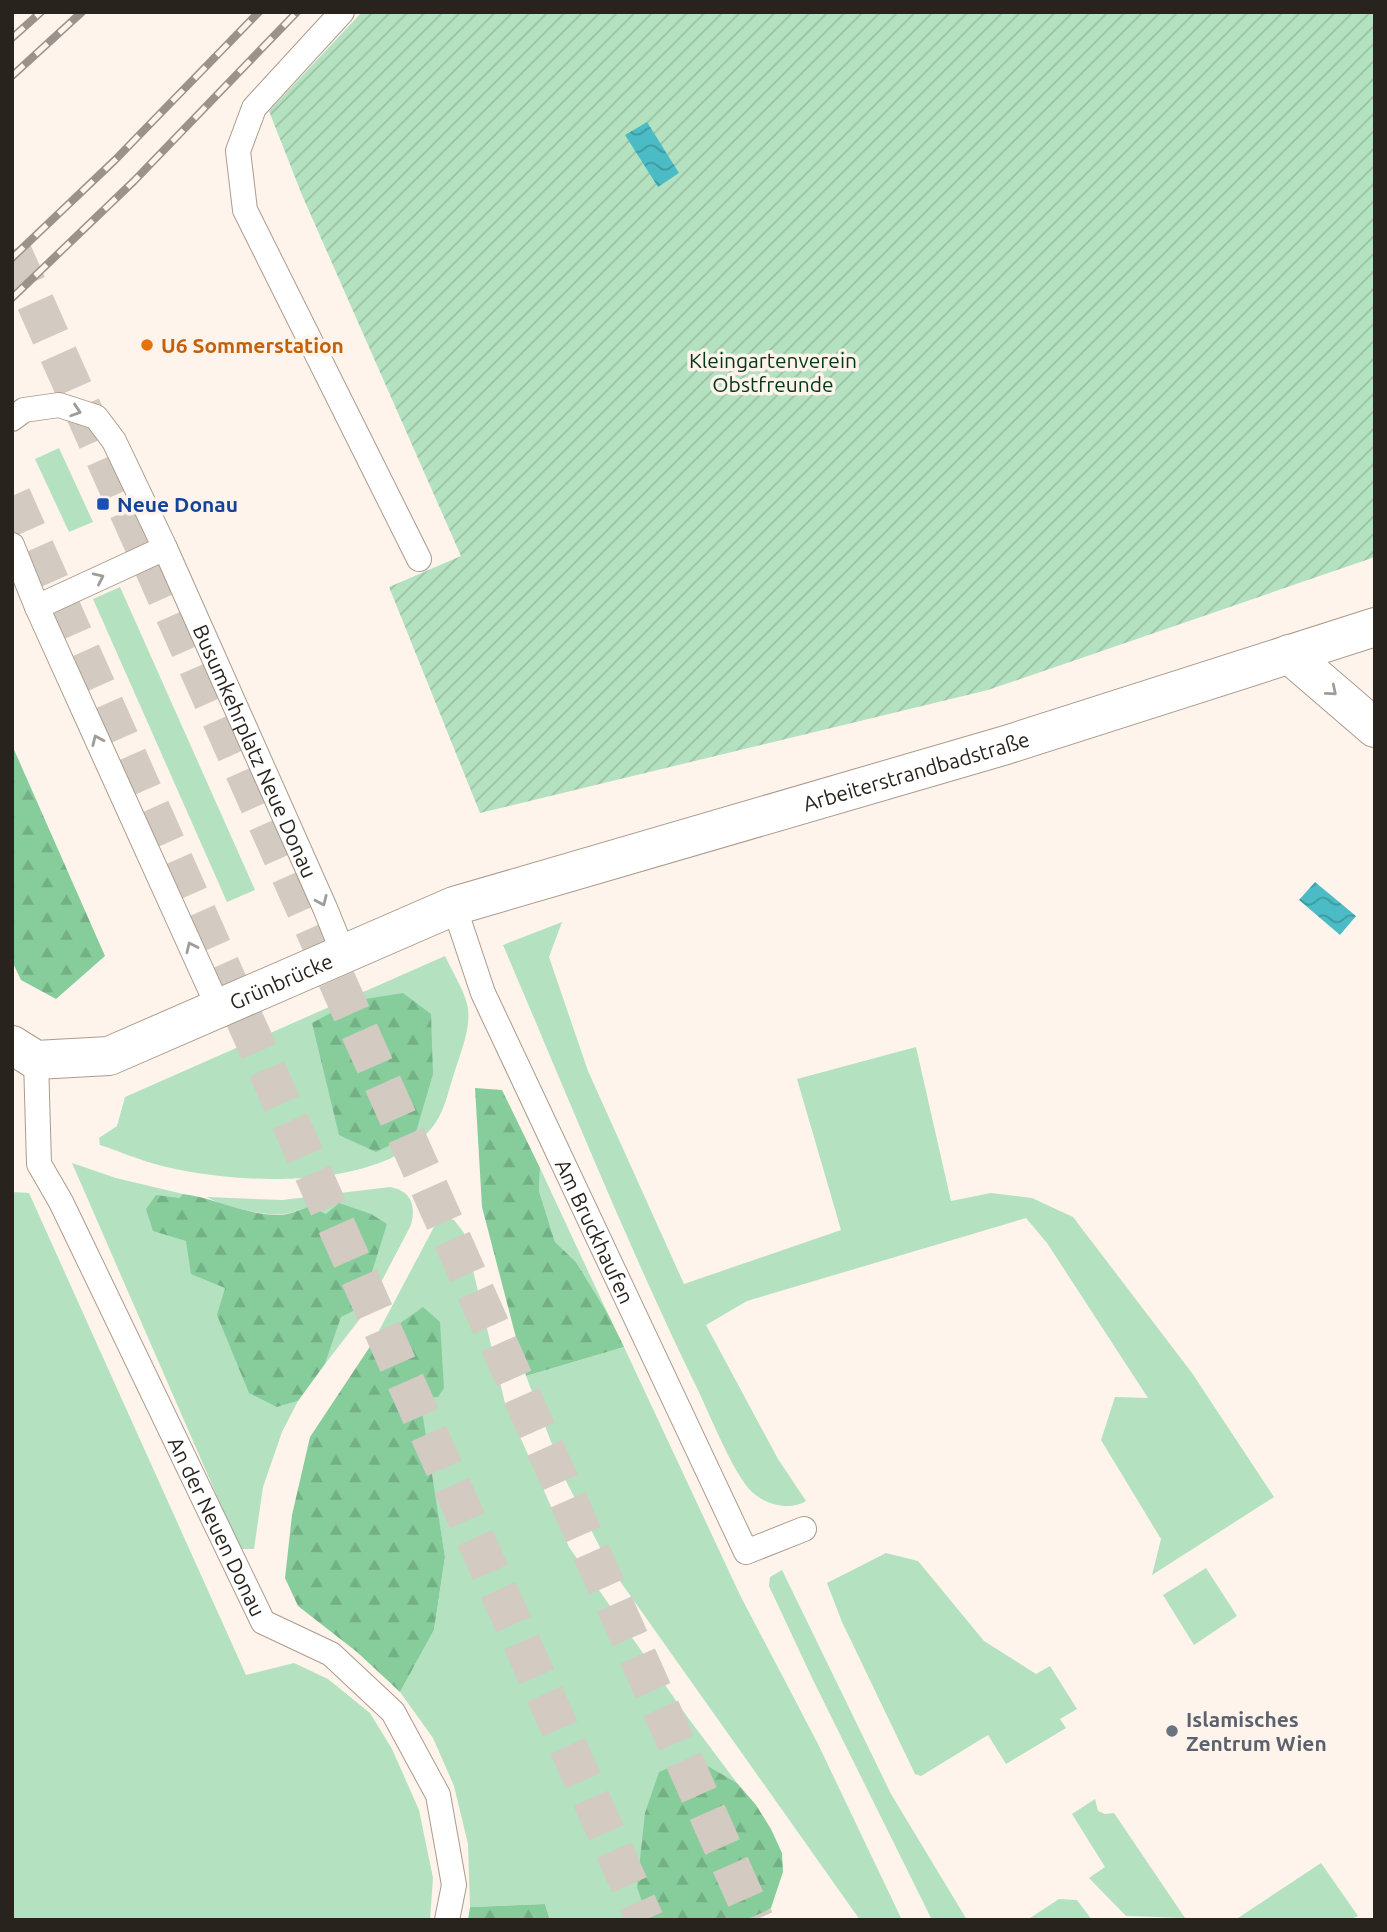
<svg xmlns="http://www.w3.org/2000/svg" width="1387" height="1932" font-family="Ubuntu,sans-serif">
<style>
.grass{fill:#b4e1c0}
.forest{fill:url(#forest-firs)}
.garden{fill:url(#garden-furrows)}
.water{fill:url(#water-waves)}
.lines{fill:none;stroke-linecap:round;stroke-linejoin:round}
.motorway-tunnel{stroke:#d3cac2;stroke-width:38;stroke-dasharray:38 19;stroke-linecap:butt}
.service-casing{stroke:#ab9b8d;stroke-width:26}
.minor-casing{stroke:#ab9b8d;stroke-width:40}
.tertiary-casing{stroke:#ab9b8d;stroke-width:40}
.service{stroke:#fff;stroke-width:24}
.minor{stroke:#fff;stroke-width:38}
.tertiary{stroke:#fff;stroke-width:38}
.rail-casing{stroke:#9a928b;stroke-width:8}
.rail{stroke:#fef4eb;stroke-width:5;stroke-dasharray:16;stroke-linecap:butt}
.oneway{stroke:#9f9c99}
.food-dot{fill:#e8710a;stroke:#fef4eb;stroke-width:2.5}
.transit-dot{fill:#1a4fb4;stroke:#fef4eb;stroke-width:2.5}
.worship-dot{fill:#6b7280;stroke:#fef4eb;stroke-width:2.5}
.labels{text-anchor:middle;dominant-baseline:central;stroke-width:7;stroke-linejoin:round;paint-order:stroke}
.food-label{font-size:21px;font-weight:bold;fill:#c56008;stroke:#fef4eb;text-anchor:start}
.park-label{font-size:21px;fill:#003718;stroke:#fef4eb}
.transit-label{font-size:21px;font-weight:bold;fill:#164399;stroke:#fef4eb;text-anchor:start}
.street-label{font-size:21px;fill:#29231d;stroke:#fef4eb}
.worship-label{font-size:21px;font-weight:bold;fill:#5b616d;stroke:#fef4eb;text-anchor:start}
</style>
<defs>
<pattern id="forest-firs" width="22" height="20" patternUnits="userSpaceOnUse" patternTransform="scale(1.75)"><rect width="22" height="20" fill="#86cd9b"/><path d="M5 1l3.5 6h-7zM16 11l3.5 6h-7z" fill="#74b085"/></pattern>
<pattern id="garden-furrows" width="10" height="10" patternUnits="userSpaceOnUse" patternTransform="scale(1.75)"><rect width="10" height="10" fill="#b4e1c0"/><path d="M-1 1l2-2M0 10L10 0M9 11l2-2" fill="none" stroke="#9bc1a5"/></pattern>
<pattern id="water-waves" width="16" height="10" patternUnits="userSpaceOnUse" patternTransform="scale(1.75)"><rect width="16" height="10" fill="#4bbcc5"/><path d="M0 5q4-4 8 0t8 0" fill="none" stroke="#3e989f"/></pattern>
</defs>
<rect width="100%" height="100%" fill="#fef4eb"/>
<g class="grass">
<polygon points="59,448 93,522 69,532 35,459"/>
<polygon points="120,587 255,890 227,902 93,599"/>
<path d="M562,922L549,957L588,1071L684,1284L841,1230L797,1079L916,1047L951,1201L991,1193L1032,1198L1073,1217L1192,1373L1274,1497L1152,1575L1161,1539L1101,1440L1115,1397L1148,1398L1047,1243L1026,1218L747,1301L706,1325L778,1459L806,1501C790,1511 766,1505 752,1492C733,1474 708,1410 695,1384C625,1240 566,1092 503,945Z"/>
<path d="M445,956C452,971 463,988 467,1004C473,1026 459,1056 453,1077C448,1092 445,1108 436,1122C388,1194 229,1185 155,1164C137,1159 118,1151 100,1145L99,1138L117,1126L125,1097Z"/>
<polygon points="72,1163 116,1178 183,1194 179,1198 186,1241 225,1288 277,1407 298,1401 282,1432 263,1487 254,1549 240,1549"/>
<polygon points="540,1168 608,1314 576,1262 555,1242 539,1191"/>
<path d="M390,1187C412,1191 416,1206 411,1225L366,1311L325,1364L341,1316L326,1214L311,1206C302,1209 293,1213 283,1214C268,1217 220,1206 207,1197L282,1200Z"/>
<polygon points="12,1192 29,1193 246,1675 294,1663 328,1679 370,1713 392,1749 419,1810 433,1878 430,1920 12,1920"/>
<polygon points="445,1217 454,1220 464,1233 505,1403 569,1547 686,1715 737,1783 708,1766 637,1886 648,1920 550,1920 545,1904 470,1907 468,1844 454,1786 433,1738 400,1692 434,1630 445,1557 419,1398 422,1308 373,1342 435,1225"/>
<polygon points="624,1347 741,1597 818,1744 902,1920 860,1920 610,1567 566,1481 526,1376"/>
<polygon points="886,1553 918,1561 984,1641 1036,1674 1050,1666 1077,1709 1060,1719 1066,1728 1006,1764 988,1735 921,1776 915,1774 842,1622 827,1583"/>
<polygon points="1206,1568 1237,1616 1194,1645 1163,1595"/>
<polygon points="782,1570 891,1794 967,1920 932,1920 813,1680 769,1586 770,1577"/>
<polygon points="1095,1799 1098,1811 1105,1814 1114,1813 1185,1918 1126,1916 1089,1878 1105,1867 1072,1814"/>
<polygon points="1321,1863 1358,1916 1349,1920 1235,1920"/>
<polygon points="1059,1899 1077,1900 1092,1920 1027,1920"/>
</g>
<g class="forest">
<polygon points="12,745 105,956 56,999 21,980 12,961"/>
<polygon points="403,993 431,1014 433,1074 416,1132 376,1152 339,1135 312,1023 353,1001"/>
<polygon points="475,1088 502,1090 540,1168 539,1191 555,1242 576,1262 608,1314 624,1347 526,1376 482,1207"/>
<path d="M183,1194C215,1198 245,1215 279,1215C289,1215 301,1209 311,1206L326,1214L339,1203L371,1214L387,1224L361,1307L341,1317L325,1364L298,1401L277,1407L249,1393L217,1315L225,1288L191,1274L186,1241L153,1231L146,1209L156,1195L179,1198Z"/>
<polygon points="423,1307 440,1322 444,1388 438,1397 420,1398 445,1557 434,1630 400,1692 357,1652 298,1606 285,1578 292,1515 310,1437 373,1342"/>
<polygon points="684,1761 708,1766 737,1783 756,1805 771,1829 782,1853 783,1872 771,1908 753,1920 648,1920 637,1887 645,1813 659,1772"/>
<polygon points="545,1904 550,1920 468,1920 470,1907"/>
</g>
<polygon class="garden" points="362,12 1375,12 1375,557 988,690 480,813 389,587 461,556 302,195 269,111"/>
<g class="water">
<polygon points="647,122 679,173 658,187 625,135"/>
<polygon points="1315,882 1356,916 1340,935 1299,900"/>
</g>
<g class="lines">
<g class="motorway-tunnel">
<polyline points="12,250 755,1920"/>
<polyline points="12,496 645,1920"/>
</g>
<defs>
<g id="service">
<polyline points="342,12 254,108 238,151 245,210 419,559"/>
<path id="s1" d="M12,419L24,410L59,405L96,417L114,441L165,548L325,908L344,955"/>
<polyline points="12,545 37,607 219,1009"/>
<polyline points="37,607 165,548"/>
<path id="s2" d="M454,906L483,993L746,1552L804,1529"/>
<path id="s3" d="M36,1060L39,1164L61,1202L263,1622L331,1654L393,1712L438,1795L454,1885L447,1920"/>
</g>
<polyline id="minor" points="1289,654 1375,728"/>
<g id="tertiary">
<path id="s4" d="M12,1045L36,1060L109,1056L454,906L1006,745L1375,627"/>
</g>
</defs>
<use href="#service" class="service-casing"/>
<use href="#minor" class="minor-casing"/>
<use href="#tertiary" class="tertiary-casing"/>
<use href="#service" class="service"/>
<use href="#minor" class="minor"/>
<use href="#tertiary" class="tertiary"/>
<defs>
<g id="rail">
<polyline points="12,38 41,12"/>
<polyline points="12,76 82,12"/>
<polyline points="12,258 115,160 259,12"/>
<polyline points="12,298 134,181 297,12"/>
</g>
</defs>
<use href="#rail" class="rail-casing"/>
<use href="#rail" class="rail"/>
</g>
<defs><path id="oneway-chevron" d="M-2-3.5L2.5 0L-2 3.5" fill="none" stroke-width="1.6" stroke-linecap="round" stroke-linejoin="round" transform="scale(1.75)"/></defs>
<g class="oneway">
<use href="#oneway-chevron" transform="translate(76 411) rotate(18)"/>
<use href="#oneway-chevron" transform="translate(99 578) rotate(-25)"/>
<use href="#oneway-chevron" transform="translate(1332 691) rotate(40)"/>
<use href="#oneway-chevron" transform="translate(97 740) rotate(-114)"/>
<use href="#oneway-chevron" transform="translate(322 901) rotate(66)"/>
<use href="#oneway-chevron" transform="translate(191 947) rotate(-115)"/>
</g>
<circle class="food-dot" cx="147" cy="345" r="7"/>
<rect class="transit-dot" x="96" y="497" width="14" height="14" rx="3.5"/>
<circle class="worship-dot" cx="1172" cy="1731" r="7"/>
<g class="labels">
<g class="food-label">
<text x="161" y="345">U6 Sommerstation</text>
</g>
<g class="park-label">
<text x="773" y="360">Kleingartenverein<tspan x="773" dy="24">Obstfreunde</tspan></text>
</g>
<g class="transit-label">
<text x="117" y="504">Neue Donau</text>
</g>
<g class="street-label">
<text stroke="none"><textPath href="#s1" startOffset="460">Busumkehrplatz Neue Donau</textPath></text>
<text stroke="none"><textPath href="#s4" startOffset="959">Arbeiterstrandbadstraße</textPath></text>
<text stroke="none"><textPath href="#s4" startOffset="289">Grünbrücke</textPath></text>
<text stroke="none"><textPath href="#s2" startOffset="355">Am Bruckhaufen</textPath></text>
<text stroke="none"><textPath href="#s3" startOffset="508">An der Neuen Donau</textPath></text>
</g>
<g class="worship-label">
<text x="1186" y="1719">Islamisches<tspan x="1186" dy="24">Zentrum Wien</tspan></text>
</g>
</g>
<rect width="1387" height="1932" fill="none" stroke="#29231d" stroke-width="28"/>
</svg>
